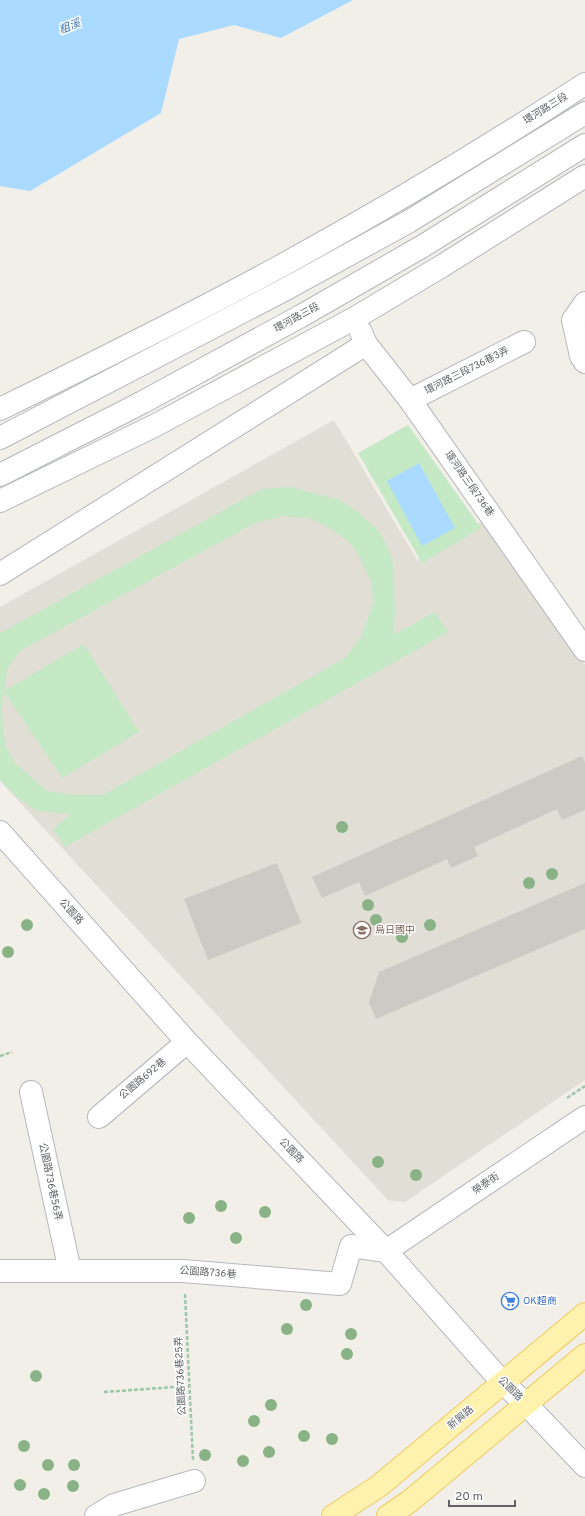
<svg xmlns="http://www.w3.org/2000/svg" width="585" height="1516" font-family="Overpass,'Noto Sans TC',sans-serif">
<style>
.education{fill:#e1ded6}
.green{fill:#c5e8c5;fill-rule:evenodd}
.water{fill:#aadaff}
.building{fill:#cccac5}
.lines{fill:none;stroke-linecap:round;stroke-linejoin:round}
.minor-casing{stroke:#b5b8bc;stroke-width:24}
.major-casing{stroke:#f2c960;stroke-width:24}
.path{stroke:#9cc7a9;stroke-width:2.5;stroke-dasharray:4 2;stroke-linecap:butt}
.minor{stroke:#fff;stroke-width:22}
.major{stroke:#fff2af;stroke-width:22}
.tree{fill:#89b387}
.labels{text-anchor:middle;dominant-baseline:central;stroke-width:3;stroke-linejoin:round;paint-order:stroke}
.street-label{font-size:10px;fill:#5f6368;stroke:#fff}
.education-label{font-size:10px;fill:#785e54;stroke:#fff;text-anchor:start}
.shop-label{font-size:10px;fill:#366cbe;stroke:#fff;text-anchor:start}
.water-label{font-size:11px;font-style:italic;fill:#4174aa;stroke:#fff}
</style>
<rect width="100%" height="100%" fill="#f1efe8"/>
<polygon class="education" points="334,420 417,560 483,521 585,665 585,1080 405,1202 388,1200 0,781 0,607"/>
<g class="green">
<polygon points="408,425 481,528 422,563 358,453"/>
<path d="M290,487L340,500L359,513L380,532L391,555L394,570L395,614L393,635L435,612L448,632L65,847L53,829L71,814L37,811L18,798L0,780V633L262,489ZM282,516L308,518L330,528L350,543L361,560L371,582L373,601L367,621L361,637L345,658L103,795H72L47,791L15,763L6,747L3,730L2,709L4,692L62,778L139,732L84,644L4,691L8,668L20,651L255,523Z"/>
</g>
<g class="water">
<polygon points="0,0 353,0 281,38 234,25 179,39 161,113 30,191 0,186"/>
<polygon points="419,463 455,528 422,546 387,481"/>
</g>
<g class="building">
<polygon points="582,756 585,762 585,810 562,820 557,809 474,847 478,856 451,868 447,859 365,896 359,882 322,898 312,877"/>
<polygon points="277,863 301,923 208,960 184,899"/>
<polygon points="585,883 585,929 376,1019 369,1002 379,972"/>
</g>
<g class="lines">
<defs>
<g id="minor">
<polyline points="585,303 573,320 581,356 585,362"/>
<polyline points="361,332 366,344 410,400 585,650"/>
<polyline points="410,400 524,342"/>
<path d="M0,409C94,363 187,317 279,267C383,210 485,149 585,84"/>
<polyline points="0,438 284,290 408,222 585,113"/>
<polyline points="0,475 143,402 301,316 423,246 585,145"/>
<polyline points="0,501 156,425 355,318 442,266 585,176"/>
<polyline points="0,574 366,344"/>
<polyline points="0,832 187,1042 386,1251 503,1383 526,1404 585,1466"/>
<polyline points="31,1092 70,1271"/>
<polyline points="99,1117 187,1042"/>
<polyline points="0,1271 183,1271 340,1284 351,1246 386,1251 585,1117"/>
<polyline points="96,1516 114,1505 194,1481"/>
</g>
<g id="major">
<polyline points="333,1516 379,1486 585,1314"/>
<polyline points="388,1516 410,1501 585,1355"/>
</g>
</defs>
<use href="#minor" class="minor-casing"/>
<use href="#major" class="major-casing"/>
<g class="path">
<polyline points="0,1056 12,1052"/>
<polyline points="567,1098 585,1086"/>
<polyline points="185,1294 193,1460"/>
<polyline points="104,1392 189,1386"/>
</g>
<use href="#minor" class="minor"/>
<use href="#major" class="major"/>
</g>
<g class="tree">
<circle cx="342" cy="827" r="6"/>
<circle cx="552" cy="874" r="6"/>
<circle cx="529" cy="883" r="6"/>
<circle cx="368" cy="905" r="6"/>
<circle cx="376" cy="920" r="6"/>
<circle cx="27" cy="925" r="6"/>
<circle cx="430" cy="925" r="6"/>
<circle cx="402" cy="937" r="6"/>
<circle cx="8" cy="952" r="6"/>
<circle cx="378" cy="1162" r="6"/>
<circle cx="416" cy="1175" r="6"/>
<circle cx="221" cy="1206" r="6"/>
<circle cx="265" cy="1212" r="6"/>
<circle cx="189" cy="1218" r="6"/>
<circle cx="236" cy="1238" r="6"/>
<circle cx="306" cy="1305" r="6"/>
<circle cx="287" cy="1329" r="6"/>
<circle cx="351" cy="1334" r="6"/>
<circle cx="347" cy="1354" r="6"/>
<circle cx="36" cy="1376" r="6"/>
<circle cx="271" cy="1405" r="6"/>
<circle cx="254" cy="1421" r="6"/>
<circle cx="304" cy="1436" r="6"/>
<circle cx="332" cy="1439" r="6"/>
<circle cx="24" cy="1446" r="6"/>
<circle cx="269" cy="1452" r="6"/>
<circle cx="205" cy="1455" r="6"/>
<circle cx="243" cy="1461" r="6"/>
<circle cx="48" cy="1465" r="6"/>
<circle cx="74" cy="1465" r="6"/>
<circle cx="20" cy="1485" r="6"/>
<circle cx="73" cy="1486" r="6"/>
<circle cx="44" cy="1494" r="6"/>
</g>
<defs>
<symbol id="school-ring" viewBox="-11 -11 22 22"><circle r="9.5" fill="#fff" stroke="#8d6e63" stroke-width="1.5"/><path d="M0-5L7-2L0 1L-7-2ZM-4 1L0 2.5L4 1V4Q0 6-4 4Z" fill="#8d6e63"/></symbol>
<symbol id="supermarket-ring" viewBox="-11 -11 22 22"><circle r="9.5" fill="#fff" stroke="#3f7fe0" stroke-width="1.5"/><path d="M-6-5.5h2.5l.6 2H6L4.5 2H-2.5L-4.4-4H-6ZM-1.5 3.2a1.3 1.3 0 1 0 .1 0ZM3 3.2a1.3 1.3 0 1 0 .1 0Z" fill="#3f7fe0"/></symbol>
</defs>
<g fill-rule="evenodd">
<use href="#school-ring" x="352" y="920" width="20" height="20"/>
<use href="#supermarket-ring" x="500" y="1291" width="20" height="20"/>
</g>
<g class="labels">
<g class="street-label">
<text transform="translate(546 109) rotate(-32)">環河路三段</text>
<text transform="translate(297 318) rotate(-29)">環河路三段</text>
<text transform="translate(467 371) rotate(-27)">環河路三段736巷3弄</text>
<text transform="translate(469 484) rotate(55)">環河路三段736巷</text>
<text transform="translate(71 912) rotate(48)">公園路</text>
<text transform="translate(143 1079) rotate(-40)">公園路692巷</text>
<text transform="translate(291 1151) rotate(46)">公園路</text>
<text transform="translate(50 1182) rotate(78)">公園路736巷56弄</text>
<text transform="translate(486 1184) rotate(-34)">榮泰街</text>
<text transform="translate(208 1273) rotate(4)">公園路736巷</text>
<text transform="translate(181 1376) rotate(-93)">公園路736巷25弄</text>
<text transform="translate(510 1389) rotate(44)">公園路</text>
<text transform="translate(461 1418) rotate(-40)">新興路</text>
</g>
<g class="education-label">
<text x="375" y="930">烏日國中</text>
</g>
<g class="shop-label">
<text x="523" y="1301">OK超商</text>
</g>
<g class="water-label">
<text transform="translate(70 27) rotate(-21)">粗溪</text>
</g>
</g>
<path d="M449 1500v6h66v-6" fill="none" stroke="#5f6368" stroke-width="2"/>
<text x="455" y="1500" font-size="12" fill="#5f6368" stroke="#ffffff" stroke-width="3" paint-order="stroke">20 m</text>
</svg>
